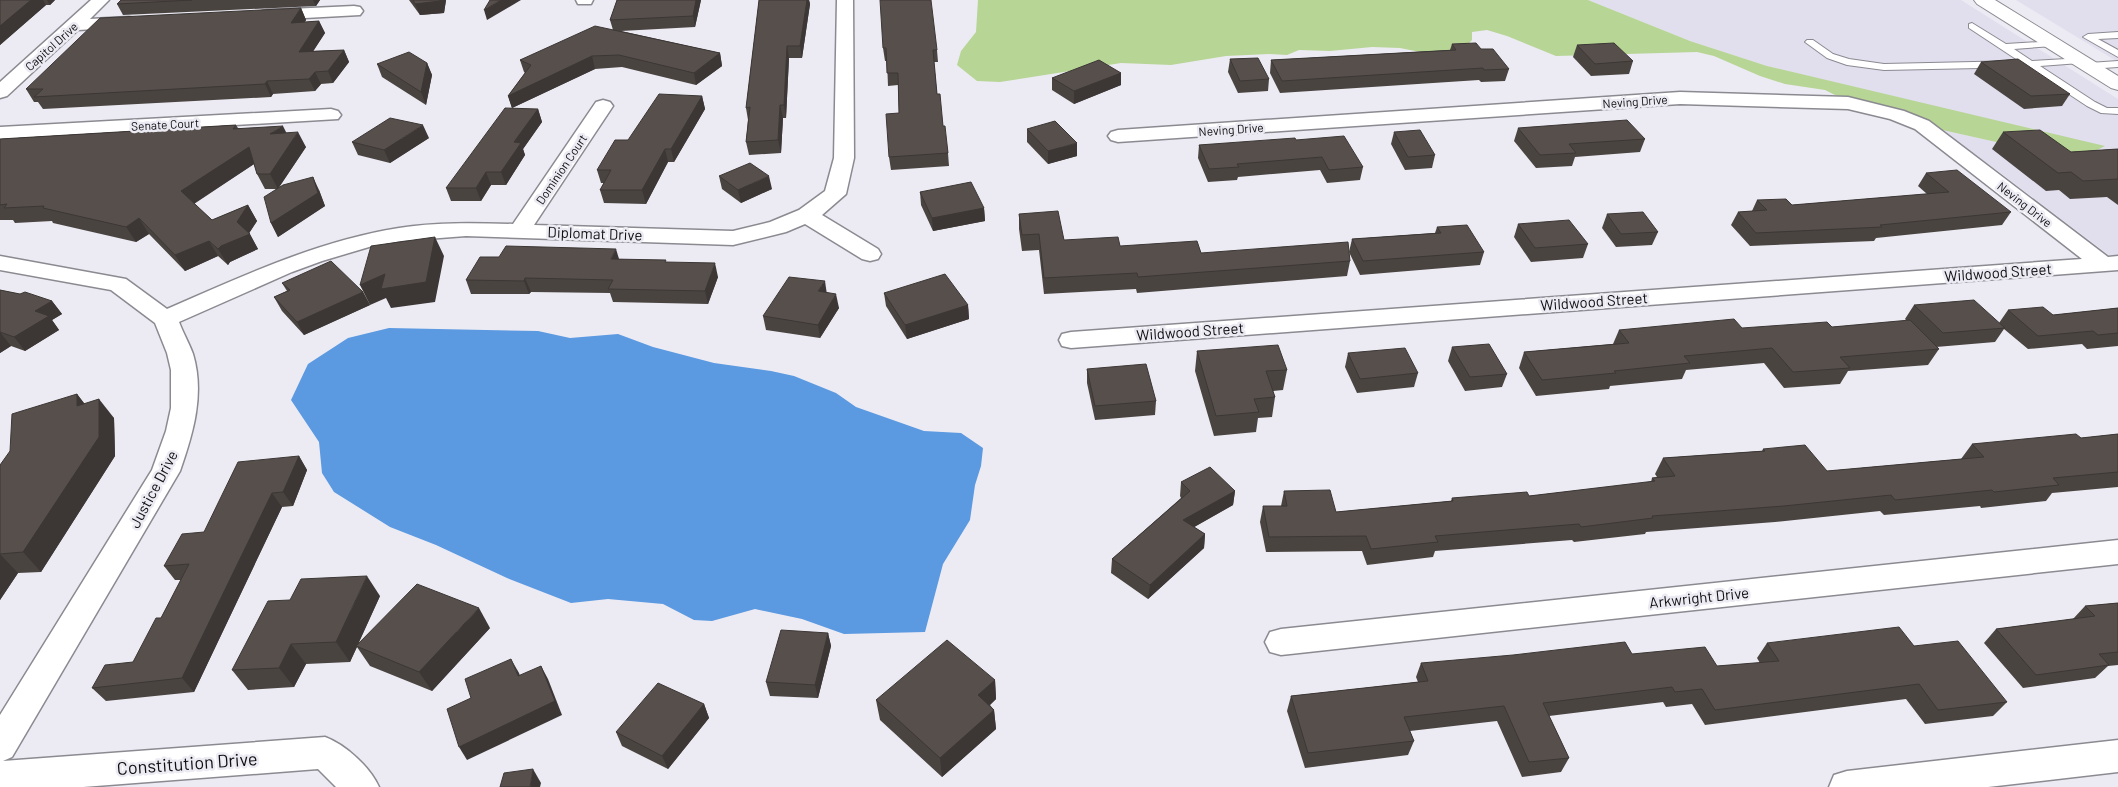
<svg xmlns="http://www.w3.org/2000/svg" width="2118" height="787" font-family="Barlow,sans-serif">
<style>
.built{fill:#e1dfee}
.green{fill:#b7d595}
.water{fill:#5b99e1}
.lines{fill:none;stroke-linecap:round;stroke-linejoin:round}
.lane-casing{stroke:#8b8a91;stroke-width:2}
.street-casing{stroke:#8b8a91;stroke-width:3}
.primary-casing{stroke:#8b8a91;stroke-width:2}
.lane{fill:#fff;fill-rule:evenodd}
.street{fill:#fff;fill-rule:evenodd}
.primary{fill:#fff;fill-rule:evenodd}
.wall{fill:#4a4441}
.shaded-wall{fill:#3c3735}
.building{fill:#564f4c;stroke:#3c3735}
.labels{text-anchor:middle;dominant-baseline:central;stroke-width:5;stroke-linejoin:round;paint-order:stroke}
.far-street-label{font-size:12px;fill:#0f0e11;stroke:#ecebf3}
.street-label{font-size:15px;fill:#0f0e11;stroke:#ecebf3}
.near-street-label{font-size:18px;fill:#0f0e11;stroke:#ecebf3}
</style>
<rect width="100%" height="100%" fill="#ecebf3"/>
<g class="built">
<polygon points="1588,0 1961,0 2118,99 2118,255 2109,255 1998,171 1938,129 2077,160 2001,122 1767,66 1690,41"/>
<polygon points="2016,0 2118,0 2118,62"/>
</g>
<polygon class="green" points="978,0 1588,0 1690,41 1767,66 2105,146 2077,160 1938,129 1908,111 1901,112 1841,98 1825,90 1785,84 1760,76 1714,56 1697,52 1556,56 1507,36 1487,30 1472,32 1472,40 1464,49 1425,53 1400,48 1372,47 1330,51 1299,50 1287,55 1269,54 1226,56 1171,65 1121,63 1000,82 977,81 957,65 961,51 976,32"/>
<polygon class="water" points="389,328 538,331 570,338 618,334 653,347 714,363 771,371 794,376 836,393 856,407 924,431 961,433 983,448 981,466 975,485 970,520 943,564 925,632 844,634 802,619 755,609 712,621 694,620 663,604 608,599 571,603 507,578 436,545 390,527 334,492 322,473 319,442 291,400 308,364 348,338"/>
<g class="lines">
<defs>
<g id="lane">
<polygon points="1972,23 2006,44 2056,41 2056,45 2053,46 2014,49 2032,61 2083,58 2083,62 2080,63 2040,66 2095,102 2107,108 2118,108 2118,114 2101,113 2087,106 2028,67 1884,70 1847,65 1827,58 1805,42 1807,40 1813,40 1833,54 1849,59 1884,64 2019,61 1969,28 1969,24"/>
<polygon points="2118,32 2118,38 2098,39 2118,50 2118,57 2083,37 2088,34"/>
<polygon points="2118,61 2118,67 2089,69 2084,66 2089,63"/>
</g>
<g id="street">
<polygon points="91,0 109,0 90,19 129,17 135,18 138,22 135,26 129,27 78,30 7,96 0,98 0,82"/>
<polygon points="576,0 593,0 591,4 578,4"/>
<path d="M837,0H853L854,158L846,194L822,215L878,249L881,254L878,259L870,261L862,259L805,224L786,232L733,245L466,236L401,241L369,247L322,261L292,272L179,322C183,333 189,343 193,354C205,394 193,434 180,471L12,757L3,761L325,737C346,745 370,767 379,787H336L318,769L83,787H0V715L152,470L166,431L171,408V370L167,353L155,323L111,290L0,270V256L126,279L167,309C243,276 317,241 399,228C436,222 475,223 513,224L596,102L603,100L610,102L613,106L534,225L733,231L770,222L799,210L825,191L834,158Z"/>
<polygon points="354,6 360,7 363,11 360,15 268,20 262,19 259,15 262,11 268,10"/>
<polygon points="1680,92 1848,97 1904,111 1929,121 2108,257 2118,256 2118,270 1071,348 1062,346 1059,340 1062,334 1071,332 2082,259 1915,129 1890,119 1848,109 1680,104 1118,142 1111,140 1108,136 1111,132 1118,130"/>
<polygon points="331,109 338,111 341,115 338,119 0,139 0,127"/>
<polygon points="2118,540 2118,564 1281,655 1270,652 1265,642 1270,632 1281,629"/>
<polygon points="2118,740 2118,772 1988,787 1829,787 1834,775 1847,771"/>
</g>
<polygon id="primary" points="1974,0 1995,0 2118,76 2118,90 2111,88 1977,4"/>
</defs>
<use href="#lane" class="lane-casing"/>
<use href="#street" class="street-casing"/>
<use href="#primary" class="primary-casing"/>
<use href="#lane" class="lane"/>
<use href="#street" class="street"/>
<use href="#primary" class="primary"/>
</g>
<g class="wall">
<polygon points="0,0 55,0 50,5 46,5 0,45"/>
<polygon points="121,0 320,0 316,6 123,15 117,4"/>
<polygon points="409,0 446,0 444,13 420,15"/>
<polygon points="617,0 701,0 695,27 621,31 720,53 722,66 696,85 622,67 595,69 512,108 508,96 525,73 524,72 520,60 613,30 610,20"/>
<polygon points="759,0 809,0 810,4 802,58 789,58 786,118 783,118 781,153 749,155 746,142 748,120 746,108"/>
<polygon points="301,8 306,20 305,22 319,21 325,33 313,51 344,50 349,62 333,83 321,84 315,91 273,94 271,97 43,109 38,102 34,102 26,89"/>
<polygon points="1452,44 1481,49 1509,69 1505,81 1481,82 1479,80 1280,93 1270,73 1271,60 1450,50"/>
<polygon points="1577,45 1633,61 1629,74 1591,76 1573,57"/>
<polygon points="883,48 937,50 938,62 934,62 937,94 948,153 949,166 891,170 889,157 899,113 898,85 888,86 887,61 885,61"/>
<polygon points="1230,59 1269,79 1268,91 1238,93 1228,72"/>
<polygon points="1981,62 2070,94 2062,106 2024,109 1974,74"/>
<polygon points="427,63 432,75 426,105 382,77 377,64"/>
<polygon points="1121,73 1121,85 1074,104 1052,90 1052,78"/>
<polygon points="702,96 705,109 674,162 668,162 646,204 604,203 600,190 604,183 601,183 597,170 628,140"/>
<polygon points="538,109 542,122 523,149 525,155 506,185 491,185 481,201 451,201 446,188"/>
<polygon points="236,125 238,128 286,133 306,147 279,187 319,190 325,206 278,237 271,223 276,189 265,189 257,174 254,164 194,204 212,220 248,205 257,221 249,233 258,249 230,262 228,265 218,256 185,271 149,234 136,242 53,223 52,221 15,223 13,220 0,220 0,139"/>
<polygon points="1518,128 1645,139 1640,152 1575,157 1572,166 1536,168 1514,141"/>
<polygon points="1027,129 1077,156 1048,164 1027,142"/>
<polygon points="1394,132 1435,155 1432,168 1405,170 1391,144"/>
<polygon points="2003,132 2071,152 2118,149 2118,205 2107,197 2070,199 2059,190 2046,191 1992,149"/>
<polygon points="429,138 390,163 358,155 352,142"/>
<polygon points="1296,140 1363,167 1360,180 1327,183 1320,170 1238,177 1237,180 1208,182 1198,158 1199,145"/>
<polygon points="1926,173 2011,212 2002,225 1876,238 1874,241 1750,246 1731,225 1738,212 1752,211 1757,200 1792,205 1927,194 1918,186"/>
<polygon points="719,176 772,189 741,203 722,189"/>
<polygon points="920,192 984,208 985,221 933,231 921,205"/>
<polygon points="1019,214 1064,240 1120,246 1201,253 1350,261 1347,276 1137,293 1136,289 1044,294 1039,250 1022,251 1019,229"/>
<polygon points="1607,214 1658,232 1652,245 1616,247 1602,228"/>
<polygon points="1518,224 1588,244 1583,258 1531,262 1514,237"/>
<polygon points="1437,227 1484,252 1480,265 1360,275 1349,252 1352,239 1435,233"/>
<polygon points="619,259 667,262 718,277 708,304 613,302 610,293 531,292 529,294 471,294 466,280"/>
<polygon points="282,283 363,292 370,305 304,335 282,311 274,297 287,291"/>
<polygon points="0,290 52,301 62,314 52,320 59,330 25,351 11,346 0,353"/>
<polygon points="827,292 839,308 820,338 766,330 763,316"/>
<polygon points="884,293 968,305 969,319 907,339 886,306"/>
<polygon points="1914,305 1999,323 2008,310 2053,315 2118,308 2118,346 2087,349 2082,344 2028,349 2004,329 1995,342 1936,347 1939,349 1928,365 1848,371 1840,384 1784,388 1764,363 1686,370 1682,379 1610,386 1609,389 1536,396 1519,368 1524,352 1613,344 1619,330 1832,327 1907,321 1905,319"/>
<polygon points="1452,347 1507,374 1502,387 1465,391 1448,361"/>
<polygon points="1197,351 1287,370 1283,390 1273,391 1275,397 1272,417 1258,418 1256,432 1214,436 1195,371"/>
<polygon points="1348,353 1418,373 1414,387 1357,393 1345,367"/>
<polygon points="1087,369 1156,401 1155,415 1095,420 1087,383"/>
<polygon points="77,394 84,403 114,418 115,456 41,572 18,573 0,600 0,465"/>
<polygon points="2118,434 2118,487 2052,493 2046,501 1981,508 1980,506 1884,515 1880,511 1775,522 1646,532 1645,534 1574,542 1572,540 1435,551 1433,557 1367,565 1362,551 1266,552 1260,522 1263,506 1281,506 1284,491 1336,512 1451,501 1452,498 1529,496 1651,482 1652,478 1657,477 1655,474 1663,458 1762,451 1763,449 1827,471 1961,459 1972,444 2081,438"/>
<polygon points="299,456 307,470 293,506 282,507 194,692 106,701 92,688 133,662 161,618 181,580 175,580 164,566 204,532"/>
<polygon points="1181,482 1235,491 1233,505 1194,527 1205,534 1204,548 1148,599 1111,573 1112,559 1181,498 1180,496"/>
<polygon points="380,596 358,644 490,628 432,691 370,666 357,647 350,662 306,664 294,687 248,690 232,670"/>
<polygon points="2118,603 2118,665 2108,666 2095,678 2023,688 1984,643 1996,629 2073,619 2085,606"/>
<polygon points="828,633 831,646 818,698 770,696 766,682"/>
<polygon points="1767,643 1914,646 2007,702 1993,716 1925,724 1906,699 1705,725 1692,704 1666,707 1663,702 1549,716 1569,758 1561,772 1522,777 1497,721 1410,731 1414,741 1408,755 1305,768 1287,711 1291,696 1418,682 1416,677 1421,663 1632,654 1717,666 1760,663 1757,658"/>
<polygon points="995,680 996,699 990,705 994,710 996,729 942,777 880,720 876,700"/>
<polygon points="704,704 709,718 668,769 622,746 616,732"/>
</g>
<g class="shaded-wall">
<polygon points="31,0 43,0 46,5 0,45 0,26"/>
<polygon points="47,0 55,0 50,5"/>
<polygon points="313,0 320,0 316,6"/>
<polygon points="440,0 446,0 444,13 420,15 415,4"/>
<polygon points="501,0 521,0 487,20 484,10"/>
<polygon points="696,0 701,0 695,27 693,16"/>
<polygon points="807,0 809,0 810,4 802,58 800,46"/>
<polygon points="301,8 306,20 296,35 291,23"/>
<polygon points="319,21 325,33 305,64 299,52"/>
<polygon points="787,46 789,58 786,118 784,105"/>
<polygon points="344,50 349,62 333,83 328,71"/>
<polygon points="720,53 722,66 696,85 694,73"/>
<polygon points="592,56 595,69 512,108 508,96"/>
<polygon points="427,63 432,75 426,105 421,92"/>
<polygon points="315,72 321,84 315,91 309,79"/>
<polygon points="1121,73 1121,85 1074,104 1074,91"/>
<polygon points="267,81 273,94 271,97 265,84"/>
<polygon points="702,96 705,109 674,162 671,149"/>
<polygon points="780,105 783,118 781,153 778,140"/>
<polygon points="538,109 542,122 523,149 525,155 506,185 501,172 514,142"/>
<polygon points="423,125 429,138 390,163 384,150"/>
<polygon points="283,126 290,140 270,134"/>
<polygon points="298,132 306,147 278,189 270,174"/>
<polygon points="1077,143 1077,156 1048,164 1048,151"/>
<polygon points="249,147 257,162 190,206 181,191"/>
<polygon points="665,149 668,162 646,204 642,190"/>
<polygon points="486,172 491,185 481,201 476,188"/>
<polygon points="769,176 772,189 741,203 738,190"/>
<polygon points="313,177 319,190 325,206 278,237 271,223"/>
<polygon points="248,205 257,221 248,235 250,234 258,249 230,262 228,265 218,249"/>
<polygon points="984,208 985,221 933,231 932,218"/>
<polygon points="139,218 149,234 136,242 126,227"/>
<polygon points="435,237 444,256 435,302 391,308 386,298 370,305 360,285"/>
<polygon points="209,241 218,256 185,271 175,255"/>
<polygon points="616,249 620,262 611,259"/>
<polygon points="715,263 718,277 708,304 705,291"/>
<polygon points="525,278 531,292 529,294 524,281"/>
<polygon points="825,281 827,295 818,291"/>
<polygon points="363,292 370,305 304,335 297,322"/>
<polygon points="836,294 839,308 820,338 818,325"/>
<polygon points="52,301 62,314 52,320 59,330 25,351 14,337 35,311"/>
<polygon points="968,305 969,319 907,339 905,325"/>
<polygon points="0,332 11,346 0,353"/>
<polygon points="77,394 92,414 77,406"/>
<polygon points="99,399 114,418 115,456 41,572 23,552"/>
<polygon points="299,456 307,470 293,506 283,492"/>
<polygon points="1235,491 1233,505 1182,534 1183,520"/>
<polygon points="272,493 282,507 194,692 182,678"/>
<polygon points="1205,534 1204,548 1148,599 1150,585"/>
<polygon points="0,554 18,573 0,600"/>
<polygon points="367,576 380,596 350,662 336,642"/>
<polygon points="479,608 490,628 432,691 419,672"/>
<polygon points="828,633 831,646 818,698 815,685"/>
<polygon points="291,644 306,664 294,687 279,668"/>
<polygon points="511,659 519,673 525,690 518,676"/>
<polygon points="541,666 548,679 562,715 467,760 459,747"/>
<polygon points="995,680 996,699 979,715 978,695"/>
<polygon points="704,704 709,718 668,769 662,756"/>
<polygon points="994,710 996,729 942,777 940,758"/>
<polygon points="533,769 541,783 540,787 530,787"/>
</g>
<g class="building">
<polygon points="0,0 31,0 0,26"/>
<polygon points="121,0 192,0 117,4"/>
<polygon points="413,0 440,0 440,1 415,4"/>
<polygon points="490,0 501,0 484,10"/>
<polygon points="617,0 696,0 693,16 610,20"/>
<polygon points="759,0 807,0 800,46 787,46 784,105 780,105 778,140 746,142 750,107 746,108"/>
<polygon points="880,0 931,0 937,50 933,50 937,94 940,94 943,126 945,126 948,153 889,157 886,114 899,113 898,73 887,73 886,48 883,48"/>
<polygon points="301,8 291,23 319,21 299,52 344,50 328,71 315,72 309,79 267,81 265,84 34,97 43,89 26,89 100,18"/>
<polygon points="595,26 720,53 694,73 619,55 592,56 508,96 531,65 520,60"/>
<polygon points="1476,43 1481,49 1493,49 1509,69 1484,70 1483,68 1282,81 1271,60 1456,50 1452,44"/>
<polygon points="1614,43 1633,61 1595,64 1577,45"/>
<polygon points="409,52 427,63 421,92 377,64"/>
<polygon points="1258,58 1269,79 1240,81 1230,59"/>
<polygon points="2018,59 2070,94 2031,96 1981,62"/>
<polygon points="1099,60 1121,73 1074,91 1052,78"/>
<polygon points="659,94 702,96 671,149 665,149 642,190 600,190 611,170 597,170 615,140 628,140"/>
<polygon points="505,108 538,109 514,142 521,143 501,172 486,172 476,188 446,188"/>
<polygon points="390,118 423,125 384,150 352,142"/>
<polygon points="1627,120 1645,139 1569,144 1576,153 1540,155 1518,128"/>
<polygon points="1055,121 1077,143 1048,151 1027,129"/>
<polygon points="236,125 233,129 283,126 270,134 298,132 270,174 257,174 249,147 181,191 212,220 248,205 237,222 250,234 221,246 218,249 209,241 175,255 139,218 126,227 43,208 44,206 4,208 7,204 0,205 0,139"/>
<polygon points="1420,130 1435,155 1408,157 1394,132"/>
<polygon points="2040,130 2071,152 2118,149 2118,179 2083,181 2071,172 2058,173 2003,132"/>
<polygon points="1344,136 1363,167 1329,170 1322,157 1237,164 1239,167 1209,169 1199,145 1295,138 1296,140"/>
<polygon points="750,163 769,176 738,190 719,176"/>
<polygon points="1957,170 2011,212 1880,225 1882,227 1756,233 1738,212 1767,210 1757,200 1786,199 1792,205 1949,192 1926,173"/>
<polygon points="313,177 318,193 271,223 264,197 283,185"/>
<polygon points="971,182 984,208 932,218 920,192"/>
<polygon points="1058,211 1064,240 1118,237 1120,246 1197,241 1201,253 1348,242 1350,261 1138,277 1137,273 1044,278 1039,234 1022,235 1019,214"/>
<polygon points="1643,212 1658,232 1621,234 1607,214"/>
<polygon points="1569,220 1588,244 1535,248 1518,224"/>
<polygon points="1467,225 1484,252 1363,261 1352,239 1441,233 1437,227"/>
<polygon points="435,237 426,282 381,289 385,274 360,285 371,246"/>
<polygon points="506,246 616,249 611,259 666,260 665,262 715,263 705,291 608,289 613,280 525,278 524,281 466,280 480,257 499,257"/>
<polygon points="331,261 363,292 297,322 274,297 290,290 282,283"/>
<polygon points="945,274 968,305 905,325 884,293"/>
<polygon points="789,277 825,281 818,291 836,294 818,325 763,316"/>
<polygon points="0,290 20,294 25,292 52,301 35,311 49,316 14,337 0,332"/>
<polygon points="1974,300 2005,328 1943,333 1914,305"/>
<polygon points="2043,307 2053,315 2118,308 2118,333 2098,335 2093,331 2038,336 2008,310"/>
<polygon points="1734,319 1742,328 1827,322 1832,327 1910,320 1939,349 1840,357 1850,368 1793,372 1772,348 1684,356 1690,363 1614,371 1616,373 1542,380 1524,352 1629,343 1619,330"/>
<polygon points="1489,344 1507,374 1470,377 1452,347"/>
<polygon points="1278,345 1287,370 1266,371 1275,397 1254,399 1259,412 1216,416 1197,351"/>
<polygon points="1405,348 1418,373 1360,379 1348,353"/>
<polygon points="1146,364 1156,401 1095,406 1087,369"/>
<polygon points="77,394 77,406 99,399 99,437 23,552 0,554 0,465 10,451 12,414"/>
<polygon points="2076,434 2081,438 2118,434 2118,472 2053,478 2059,485 1994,492 1992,490 1895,500 1891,495 1784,506 1652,516 1653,518 1581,527 1579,524 1435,536 1438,542 1371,549 1366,536 1269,537 1263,506 1287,506 1284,491 1330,490 1336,512 1453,501 1452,498 1527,492 1529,496 1655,481 1652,478 1675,476 1663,458 1765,451 1763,449 1805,445 1827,471 1984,457 1972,444"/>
<polygon points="299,456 283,492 272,493 182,678 92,688 105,665 133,662 156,618 161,618 189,564 164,566 182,534 204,532 238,462"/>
<polygon points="1210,467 1235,491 1183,520 1205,534 1150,585 1112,559 1190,491 1181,482"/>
<polygon points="367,576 336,642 291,644 279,668 232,670 268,601 290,600 301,579"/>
<polygon points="417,584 479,608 419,672 356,646"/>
<polygon points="2118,603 2118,652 2099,654 2109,665 2036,675 1996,629 2095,616 2085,606"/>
<polygon points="1899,627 1914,646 1958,641 2007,702 1938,710 1919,684 1715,710 1702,689 1675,692 1672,687 1543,703 1569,758 1529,762 1504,706 1404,717 1414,741 1308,753 1291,696 1428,681 1421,663 1513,655 1625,642 1632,654 1705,647 1717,666 1779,661 1767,643"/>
<polygon points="781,630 828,633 815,685 766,682"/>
<polygon points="947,640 995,680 978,695 994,710 940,758 876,700"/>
<polygon points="511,659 518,676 541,666 555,701 459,747 447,709 471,698 465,679"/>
<polygon points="658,683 704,704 662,756 616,732"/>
<polygon points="533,769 530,787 500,787 504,773"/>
</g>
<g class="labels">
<g class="far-street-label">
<text transform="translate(51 46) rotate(-42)">Capitol Drive</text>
<text transform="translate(1635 101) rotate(-4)">Neving Drive</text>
<text transform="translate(165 124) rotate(-3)">Senate Court</text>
<text transform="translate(1231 129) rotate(-4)">Neving Drive</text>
<text transform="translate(561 169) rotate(-56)">Dominion Court</text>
<text transform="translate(2025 204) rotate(38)">Neving Drive</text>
</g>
<g class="street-label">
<text transform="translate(595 233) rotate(2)">Diplomat Drive</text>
<text transform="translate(1998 272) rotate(-4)">Wildwood Street</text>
<text transform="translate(1594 301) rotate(-4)">Wildwood Street</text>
<text transform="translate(1190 331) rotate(-4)">Wildwood Street</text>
<text transform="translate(153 489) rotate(-62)">Justice Drive</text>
<text transform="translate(1699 597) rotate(-6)">Arkwright Drive</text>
</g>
<g class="near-street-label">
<text transform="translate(187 763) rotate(-4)">Constitution Drive</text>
</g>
</g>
</svg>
